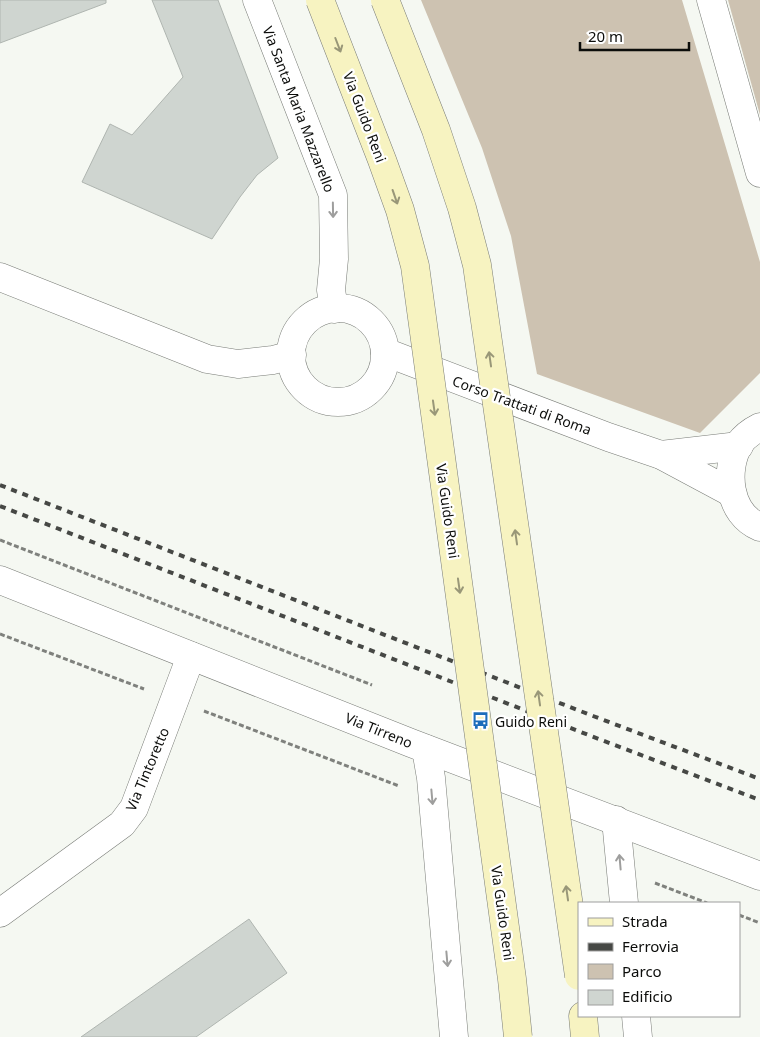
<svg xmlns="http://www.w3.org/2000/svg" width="760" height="1037" font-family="'Noto Sans',sans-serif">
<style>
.green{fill:#cdc2b1}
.building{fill:#cfd5d0;stroke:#afb5b0}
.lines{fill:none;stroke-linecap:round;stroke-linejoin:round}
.minor-casing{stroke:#797c77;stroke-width:29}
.tertiary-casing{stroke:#797c77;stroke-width:29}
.secondary-casing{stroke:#797c77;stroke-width:29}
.path{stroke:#7f817d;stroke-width:3;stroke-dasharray:5 2.5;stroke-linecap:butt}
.minor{stroke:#fff;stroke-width:28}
.tertiary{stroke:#fff;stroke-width:28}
.secondary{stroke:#f7f3c1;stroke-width:28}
.rail{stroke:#464845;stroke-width:4;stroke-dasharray:6 6;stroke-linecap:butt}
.secondary-bridge-casing{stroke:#797c77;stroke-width:29;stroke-linecap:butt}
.secondary-bridge{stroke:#f7f3c1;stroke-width:28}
.oneway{stroke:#999778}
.oneway2{stroke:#9e9e9d}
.labels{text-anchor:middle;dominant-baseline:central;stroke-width:4.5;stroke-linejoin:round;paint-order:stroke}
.street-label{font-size:14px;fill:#0c0d0b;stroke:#fff}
.poi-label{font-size:14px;fill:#0c0d0b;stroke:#fff;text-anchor:start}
</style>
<rect width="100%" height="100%" fill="#f5f8f2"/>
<g class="green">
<polygon points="421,0 682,0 760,262 760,373 700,433 537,374 511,236 482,148"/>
<polygon points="728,0 760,0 760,115"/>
</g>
<g class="building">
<polygon points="0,0 106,0 106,3 0,43"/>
<polygon points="152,0 218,0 278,158 257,175 240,197 212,239 82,182 110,124 132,135 183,77"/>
<polygon points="249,919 287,973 196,1037 81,1037"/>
</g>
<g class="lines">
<defs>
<g id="minor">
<polyline points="257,0 333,195 334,259 331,290 334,309"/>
<polyline points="0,277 207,359 238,364 273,360 292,355"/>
<circle cx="338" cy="355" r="47"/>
<polyline points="385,352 608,437 661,455 732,493"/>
<polyline points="661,455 739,446"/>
<polyline points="426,749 431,778 454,1037"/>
<polyline points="616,820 624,903"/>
<polyline points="0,913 122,824 134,808 191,656"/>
<polyline points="636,1016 638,1037"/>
</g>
<g id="tertiary">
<polyline points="711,0 760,173"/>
<path d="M760,427C752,431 744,437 739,444C724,470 728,514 760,527"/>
<polyline points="0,580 411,743 760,876"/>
</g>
<polyline id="secondary" points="583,1016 585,1037"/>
</defs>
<use href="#minor" class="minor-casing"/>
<use href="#tertiary" class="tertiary-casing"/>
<use href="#secondary" class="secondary-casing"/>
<g class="path">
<polyline points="0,540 372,685"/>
<polyline points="0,634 144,689"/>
<polyline points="204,711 399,786"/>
<polyline points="655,883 707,903"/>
<polyline points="739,915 760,923"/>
</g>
<use href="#minor" class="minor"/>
<use href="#tertiary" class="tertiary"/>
<use href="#secondary" class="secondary"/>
<g class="rail">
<polyline points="0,485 593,716 760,779"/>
<polyline points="0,506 591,736 760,800"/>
</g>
<defs>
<g id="secondary-bridge">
<polyline points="320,0 382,160 400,210 415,266 512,979 518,1037"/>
<polyline points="385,0 436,130 462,208 477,265 579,976"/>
</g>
</defs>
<use href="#secondary-bridge" class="secondary-bridge-casing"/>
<use href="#secondary-bridge" class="secondary-bridge"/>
</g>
<defs><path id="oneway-shaft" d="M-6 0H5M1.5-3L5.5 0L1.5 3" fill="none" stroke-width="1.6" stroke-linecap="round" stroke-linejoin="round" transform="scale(1.25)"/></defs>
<g class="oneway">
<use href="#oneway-shaft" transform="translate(338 45) rotate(69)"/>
<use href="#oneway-shaft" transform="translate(395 197) rotate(71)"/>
<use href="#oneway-shaft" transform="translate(490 359) rotate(-98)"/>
<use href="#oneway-shaft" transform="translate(434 408) rotate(82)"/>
<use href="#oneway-shaft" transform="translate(516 537) rotate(-98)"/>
<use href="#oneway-shaft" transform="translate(459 586) rotate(82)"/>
<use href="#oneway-shaft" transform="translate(539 698) rotate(-98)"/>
<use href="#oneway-shaft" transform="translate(567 893) rotate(-98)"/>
</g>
<g class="oneway2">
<use href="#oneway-shaft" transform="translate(333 210) rotate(89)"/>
<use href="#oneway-shaft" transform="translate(432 797) rotate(85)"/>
<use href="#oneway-shaft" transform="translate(620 862) rotate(-95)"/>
<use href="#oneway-shaft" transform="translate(447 959) rotate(85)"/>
</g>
<defs>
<symbol id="bus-bare" viewBox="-9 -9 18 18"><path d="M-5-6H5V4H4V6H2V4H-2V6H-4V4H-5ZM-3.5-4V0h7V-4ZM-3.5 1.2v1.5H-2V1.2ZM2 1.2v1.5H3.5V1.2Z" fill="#1c6dbb" stroke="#fff" stroke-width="2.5" paint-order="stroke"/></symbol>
</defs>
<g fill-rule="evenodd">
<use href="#bus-bare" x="468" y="708" width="25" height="25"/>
</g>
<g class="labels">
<g class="street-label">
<text transform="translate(299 109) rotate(69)">Via Santa Maria Mazzarello</text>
<text transform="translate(365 117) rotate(69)">Via Guido Reni</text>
<text transform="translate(522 405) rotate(20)">Corso Trattati di Roma</text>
<text transform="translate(448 511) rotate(82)">Via Guido Reni</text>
<text transform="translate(379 730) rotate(22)">Via Tirreno</text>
<text transform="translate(147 769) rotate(-67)">Via Tintoretto</text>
<text transform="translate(503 913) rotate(82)">Via Guido Reni</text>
</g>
<g class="poi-label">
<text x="495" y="721">Guido Reni</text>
</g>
</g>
<rect x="578" y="902" width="162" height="115" fill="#ffffff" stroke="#9e9e9d"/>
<rect x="588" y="918" width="25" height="8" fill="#f7f3c1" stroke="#9e9e9d"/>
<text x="622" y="927" font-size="15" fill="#0c0d0b">Strada</text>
<rect x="588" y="943" width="25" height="8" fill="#464845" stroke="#9e9e9d"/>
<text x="622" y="952" font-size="15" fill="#0c0d0b">Ferrovia</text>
<rect x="588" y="964" width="25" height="15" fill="#cdc2b1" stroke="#9e9e9d"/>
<text x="622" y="977" font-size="15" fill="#0c0d0b">Parco</text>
<rect x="588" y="990" width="25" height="15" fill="#cfd5d0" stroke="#9e9e9d"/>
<text x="622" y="1002" font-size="15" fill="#0c0d0b">Edificio</text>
<path d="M580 42v8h109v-8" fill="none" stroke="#0c0d0b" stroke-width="2.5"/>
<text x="588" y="42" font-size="15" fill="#0c0d0b" stroke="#ffffff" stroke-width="4" paint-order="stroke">20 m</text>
</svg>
